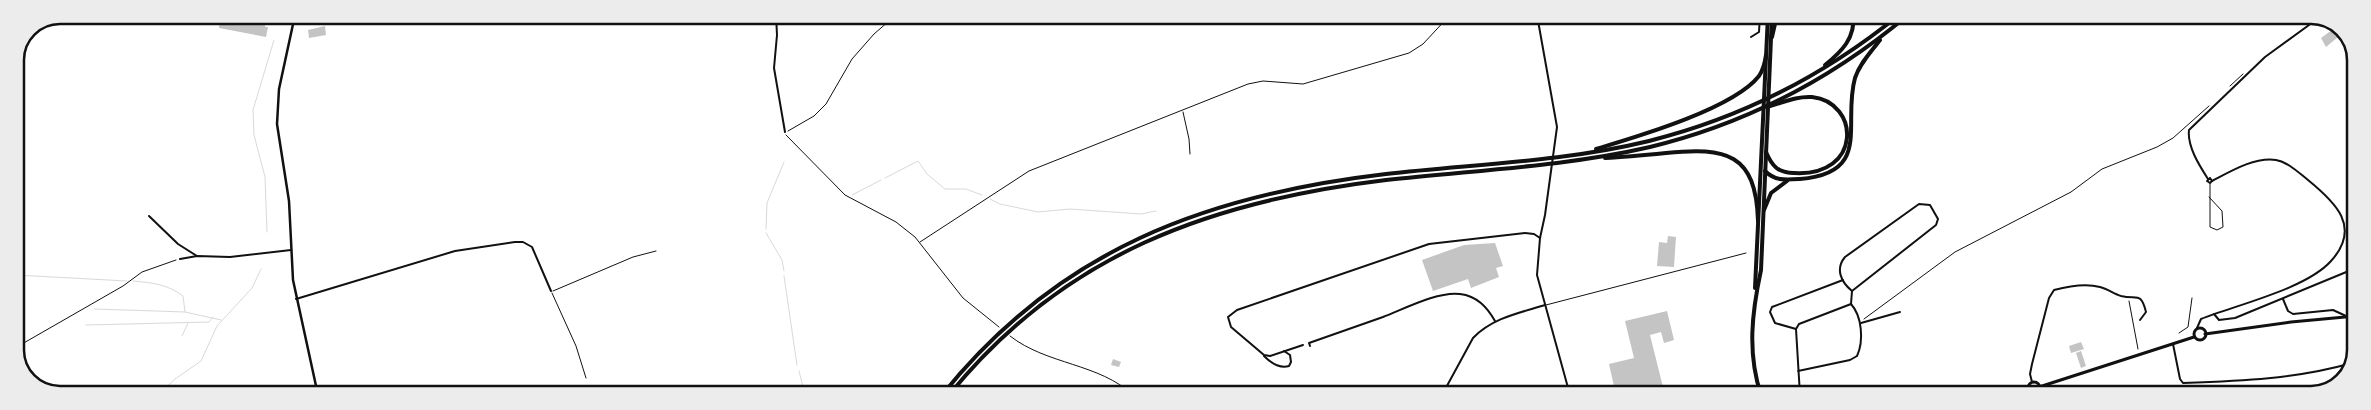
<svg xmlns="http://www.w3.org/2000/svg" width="2371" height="410" font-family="Inter,sans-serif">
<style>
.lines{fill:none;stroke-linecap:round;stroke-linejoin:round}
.stream{stroke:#d9d9d9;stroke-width:1}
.building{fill:#c4c4c4}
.path{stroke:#111;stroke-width:1}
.service{stroke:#111;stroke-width:1}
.minor{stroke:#111;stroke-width:2}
.tertiary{stroke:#111;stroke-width:2.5}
.secondary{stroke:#111;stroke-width:3}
.trunk{stroke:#111;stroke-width:4}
.motorway{stroke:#111;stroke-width:4}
.rim{fill:none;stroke:#111;stroke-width:2.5}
</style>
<rect width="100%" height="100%" fill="#fff"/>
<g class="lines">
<g class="stream">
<polyline points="885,178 918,161 927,174 945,189 966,189 982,195"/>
<polyline points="852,195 881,180"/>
<polyline points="990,199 1000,204 1038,212 1070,209 1141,214 1156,211"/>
<polyline points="766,229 767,203 784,162"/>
<polyline points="267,232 265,177 254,135 253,110 274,40"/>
<polyline points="766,233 782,260 784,271"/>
<polyline points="15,275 127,281"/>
<polyline points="784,276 797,365"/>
<path d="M133,281C153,283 167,284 183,296L185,312L221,320"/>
<polyline points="94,309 185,312"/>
<polyline points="86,325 209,322 213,317"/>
<polyline points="182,336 188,323"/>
<polyline points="799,371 805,395"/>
<polyline points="158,395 175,379 201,361 217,326 252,288 261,269"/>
</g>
</g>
<g class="building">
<polygon points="221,15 272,15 271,17 266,16 265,27 268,27 266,37 219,28"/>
<polygon points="325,26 326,35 309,38 308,30"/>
<polygon points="2332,30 2338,37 2326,47 2321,38"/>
<polygon points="1668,236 1676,237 1674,267 1657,266 1659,242 1667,243"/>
<polygon points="1495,243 1503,266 1496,268 1499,277 1471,288 1468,279 1433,291 1422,260 1464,245"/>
<polygon points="1667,311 1674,340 1664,343 1661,332 1650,335 1665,395 1616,395 1609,364 1634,358 1625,321"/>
<polygon points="2081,342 2084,349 2071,353 2069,346"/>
<polygon points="2081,351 2086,366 2081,368 2076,353"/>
<polygon points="1113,359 1121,362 1119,367 1111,365"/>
</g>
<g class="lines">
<g class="path">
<polyline points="2230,86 2243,74"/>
<polyline points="1183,112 1189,139 1190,154"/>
<polyline points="788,131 814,116 826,104 852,59 874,34 896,15"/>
<polyline points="786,135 845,195 896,222 915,237 963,298 999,327"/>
<polyline points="920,242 1029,171 1248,84 1263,81 1303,84 1409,53 1423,44 1450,15"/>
<polyline points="553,291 633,257 656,251"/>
<polyline points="552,293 576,346 586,378"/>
<polyline points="2129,301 2138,349"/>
<polyline points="1864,319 1955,252 2071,192 2102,169 2157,147 2173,138 2209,106"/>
<polyline points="2179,333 2188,327 2192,298"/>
<path d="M1010,336C1047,365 1099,363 1133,395"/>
<polyline points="15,348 123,286 142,272 176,260"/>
</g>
<g class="service">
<polyline points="2209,197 2222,211 2223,227 2217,230 2210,227 2210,184"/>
<polyline points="1546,305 1746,253"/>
</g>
<g class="minor">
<polyline points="776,15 777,35 774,68 785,132"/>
<polyline points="1537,15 1557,127 1545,215 1540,238 1537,275 1570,395"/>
<polyline points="2338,26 2350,43"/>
<polyline points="1751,37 1759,32 1760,15"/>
<polygon points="2210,178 2212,181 2210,183 2207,181"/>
<path d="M2208,179C2199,165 2187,146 2189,130L2265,57L2320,17"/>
<polyline points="149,216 178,244 197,256"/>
<polyline points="180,259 197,256 230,257 291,250"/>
<polyline points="296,299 455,251 515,242 523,242 532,247 551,291"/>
<polyline points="2283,299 2288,311 2293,314 2333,310 2346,316"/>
<path d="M1851,304L1852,291L1936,225L1938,219L1930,205L1919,204L1845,257C1835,269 1841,282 1852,291"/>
<polyline points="2214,314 2219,320 2235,318 2356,268"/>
<polyline points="1861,323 1900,312"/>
<path d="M2197,328L2201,319C2236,305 2306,289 2331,261C2362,227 2335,202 2308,180C2299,173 2288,162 2276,160C2254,157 2231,171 2212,181"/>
<polyline points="1796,329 1775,323 1770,312 1772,307 1843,280"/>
<path d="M2173,344L2180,379L2183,383C2241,381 2296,379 2352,363"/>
<polyline points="1303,345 1270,356 1264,355 1231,327 1228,317 1237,310 1429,244 1525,233 1534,234 1540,238"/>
<path d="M1310,346L1309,343C1334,334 1358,326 1383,317C1404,309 1438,291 1460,294C1477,296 1487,307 1495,321"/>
<path d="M1264,356C1271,363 1279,369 1289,366L1291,362L1290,355L1284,351"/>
<path d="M1798,371L1850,360L1857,356C1864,341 1862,316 1851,304L1799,324L1796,329L1800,395"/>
<path d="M2032,382L2030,374L2032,364L2049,298L2054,290C2069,286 2085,283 2100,287C2108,289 2114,294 2121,296C2137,300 2141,291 2146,312L2140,320"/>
<polyline points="2037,393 2040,395"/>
<path d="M1442,395L1473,338C1492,318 1519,313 1545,305"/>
<polyline points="1942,395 1990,389 1993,390 1994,395"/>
</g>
<polyline class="tertiary" points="295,15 279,89 277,124 289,201 293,280 318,395"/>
<g class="secondary">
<circle cx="2200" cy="334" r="6"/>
<polyline points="2205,334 2291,322 2356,316"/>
<circle cx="2034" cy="388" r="6"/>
<polyline points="2039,387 2194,337"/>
<polyline points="2018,395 2028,391"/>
</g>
<g class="trunk">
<polyline points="1755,288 1768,15"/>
<path d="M1761,395C1747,353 1752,312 1761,270L1772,15"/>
</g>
<g class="motorway">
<polyline points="1772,37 1777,15"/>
<path d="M1825,65C1841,52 1856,38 1853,15"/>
<path d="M1596,149C1636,137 1733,109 1759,76C1763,70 1765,62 1766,55"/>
<path d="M1766,152C1772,166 1778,173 1794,173C1863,177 1860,102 1812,97C1797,96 1784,102 1770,106"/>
<path d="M1605,158C1625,157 1646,155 1666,153C1726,147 1756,153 1758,221"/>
<path d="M1765,171C1775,181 1785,180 1800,179C1873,173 1842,124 1855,78C1860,63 1871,52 1880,40"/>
<polyline points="1764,210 1771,193 1787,181"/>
<path d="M942,395C1058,250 1206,195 1386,174C1474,164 1563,162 1649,141C1741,118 1825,75 1899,15"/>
<path d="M949,395C1063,254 1211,201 1386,180C1474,170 1563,167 1650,147C1745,124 1833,78 1908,15"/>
</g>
</g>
<path d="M0 0H2371V410H0ZM60 24H2311A36 36 0 0 1 2347 60V350A36 36 0 0 1 2311 386H60A36 36 0 0 1 24 350V60A36 36 0 0 1 60 24Z" fill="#ececec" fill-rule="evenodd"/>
<path class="rim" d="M60 24H2311A36 36 0 0 1 2347 60V350A36 36 0 0 1 2311 386H60A36 36 0 0 1 24 350V60A36 36 0 0 1 60 24Z"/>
</svg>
